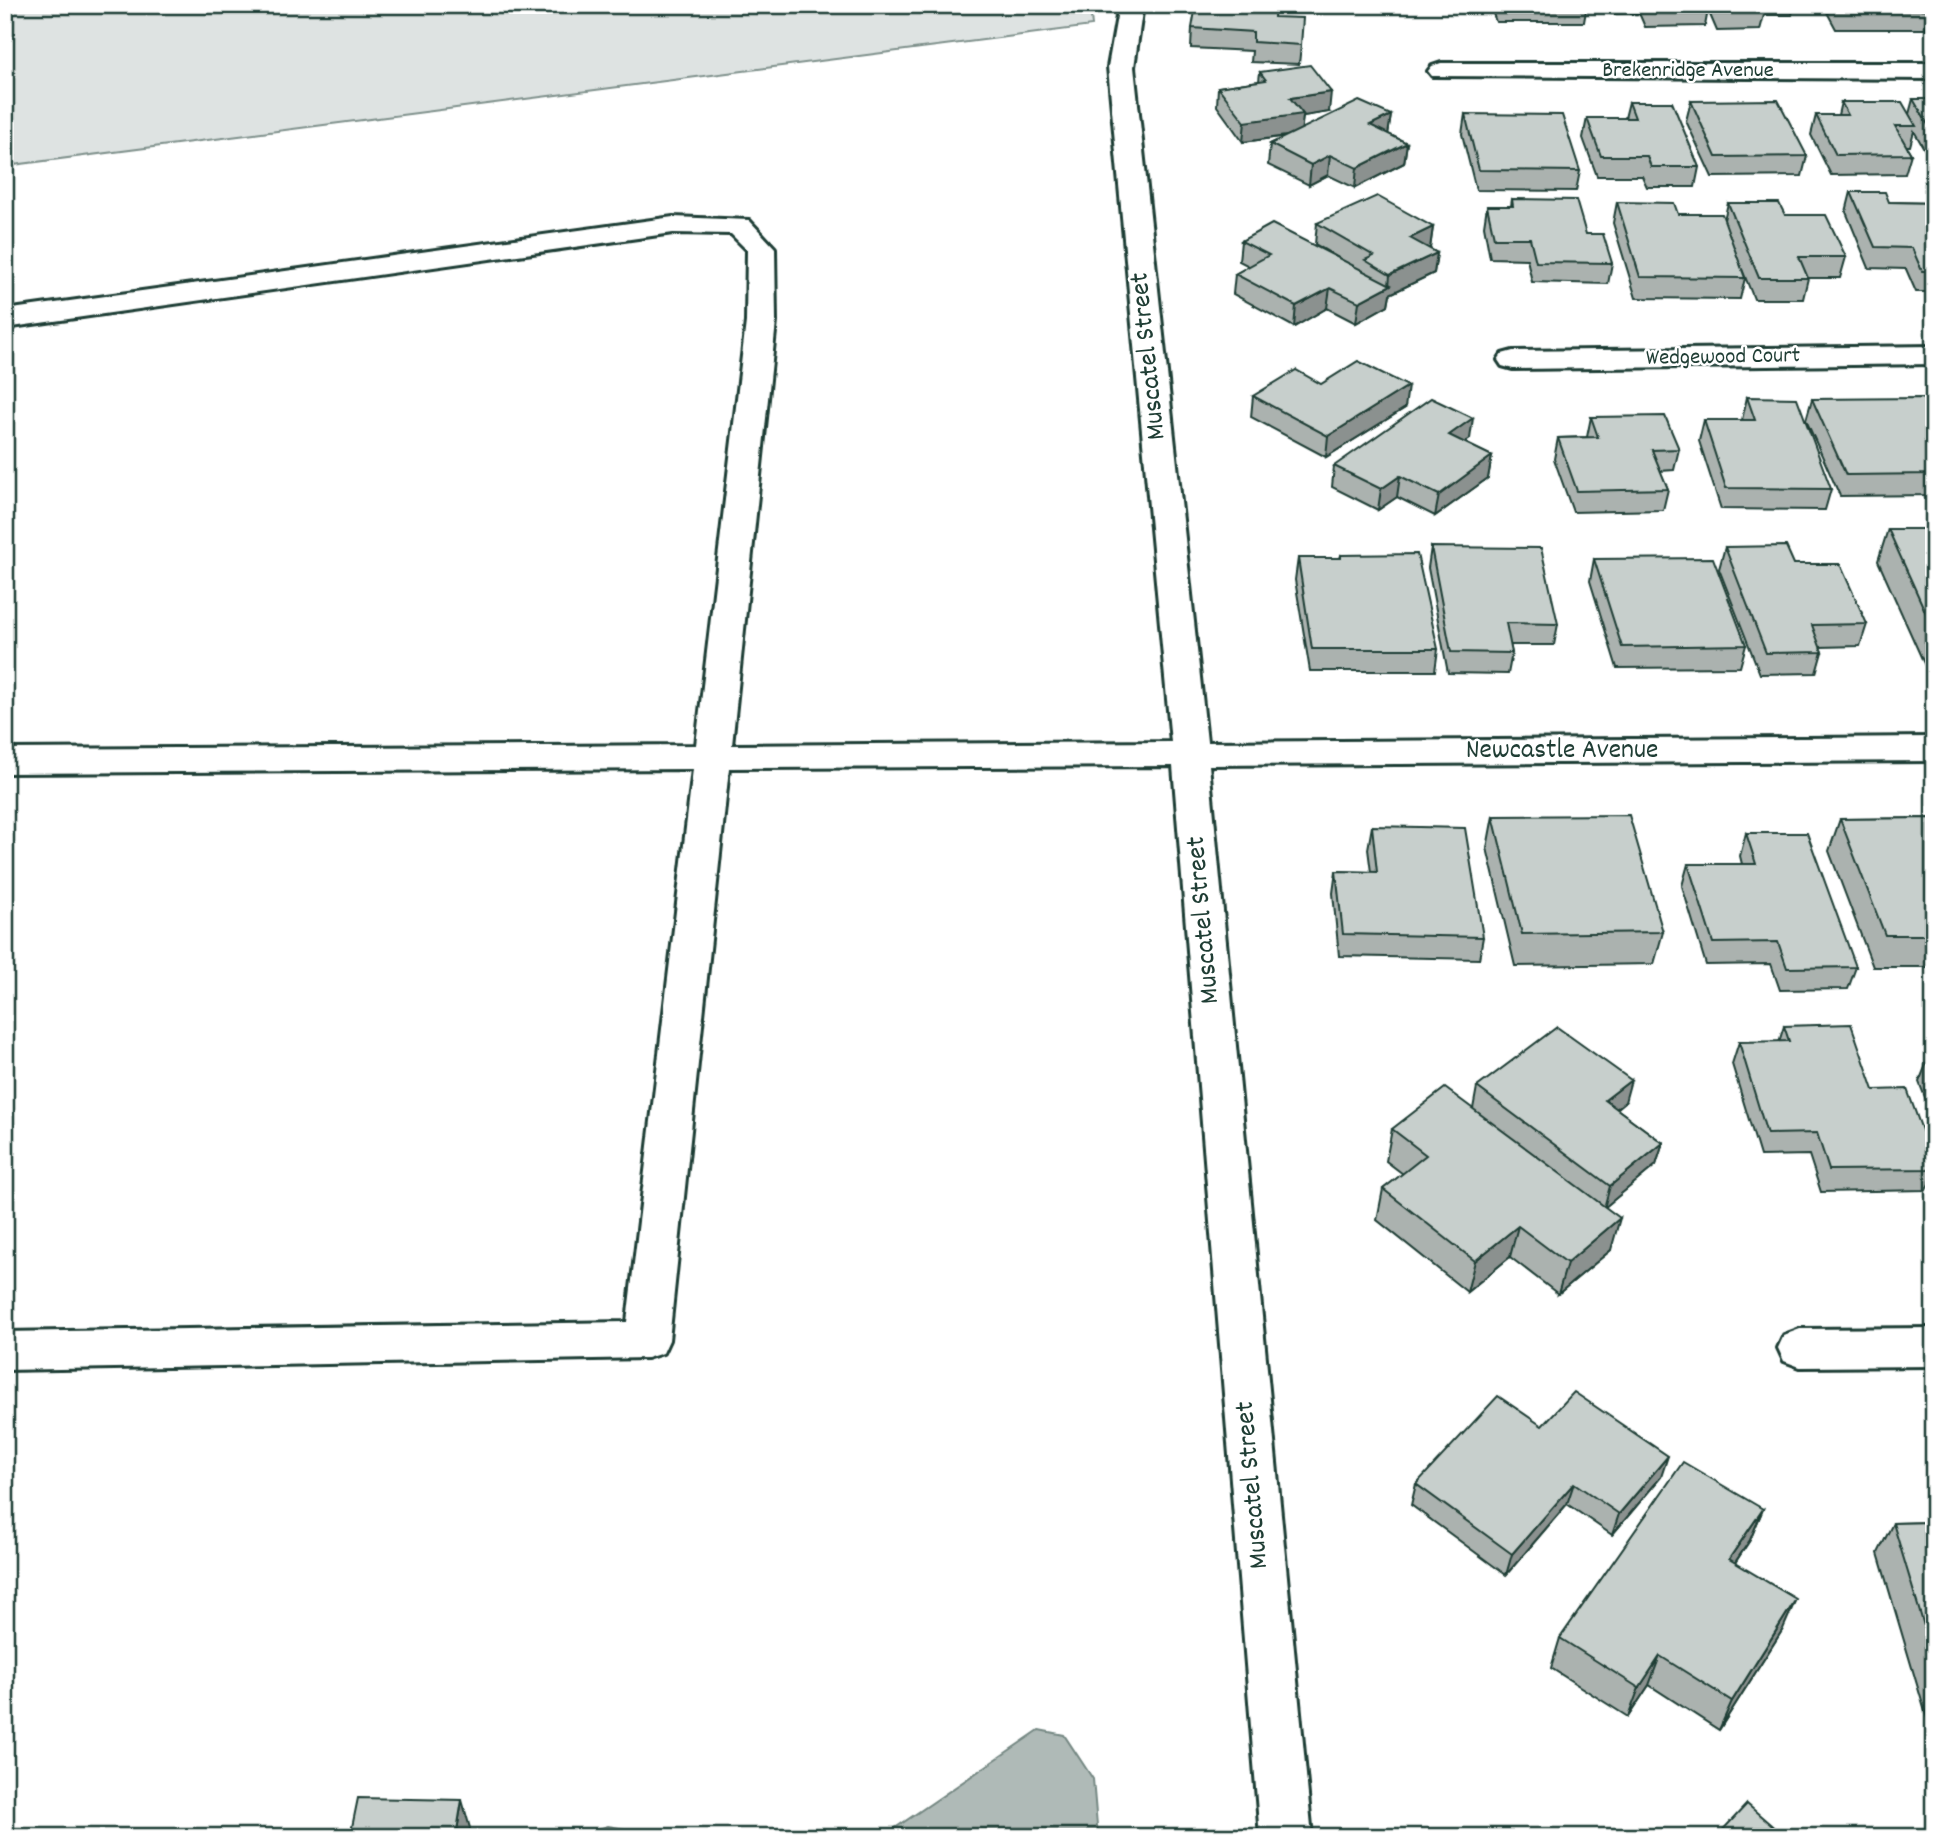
<svg xmlns="http://www.w3.org/2000/svg" width="1939" height="1842" font-family="Dekko,sans-serif">
<style>
.green{fill:#dee3e2;stroke:#7e908b;stroke-width:2}
.water{fill:#afbab7;stroke:#758883;stroke-width:2}
.lines{fill:none;stroke-linecap:round;stroke-linejoin:round}
.minor-casing{stroke:#1f3d34;stroke-width:6}
.minor{fill:#fff;fill-rule:evenodd}
.wall{fill:#abb2af;stroke:#1f3d34;stroke-width:2}
.shaded-wall{fill:#8b918f;stroke:#1f3d34;stroke-width:2}
.building{fill:#c7cfcc;stroke:#1f3d34;stroke-width:2}
.labels{text-anchor:middle;dominant-baseline:central;stroke-width:5;stroke-linejoin:round;paint-order:stroke}
.far-street-label{font-size:23px;fill:#1f3d34;stroke:#fff}
.street-label{font-size:28px;fill:#1f3d34;stroke:#fff}
</style>
<rect width="100%" height="100%" fill="#fff"/>
<filter id="ink" filterUnits="userSpaceOnUse"><feTurbulence type="fractalNoise" baseFrequency=".0143" numOctaves="2"/><feDisplacementMap in="SourceGraphic" scale="14" xChannelSelector="R" yChannelSelector="G"/><feConvolveMatrix kernelMatrix="1 2 1 2 8 2 1 2 1" color-interpolation-filters="sRGB"/></filter>
<g filter="url(#ink)">
<polygon class="green" points="5,5 1090,5 1092,26 5,166"/>
<g class="water">
<polygon points="1039,1730 1064,1735 1093,1779 1098,1837 882,1837"/>
<polygon points="608,1826 670,1837 572,1837"/>
</g>
<g class="lines">
<defs>
<g id="minor">
<polygon points="1119,5 1143,5 1134,67 1207,742 1934,737 1934,761 1209,765 1312,1837 1260,1837 1173,766 729,768 669,1340 663,1353 647,1358 5,1370 5,1332 627,1322 693,769 5,773 5,749 696,745 746,322 747,250 731,234 673,233 5,328 5,310 673,217 749,220 775,248 776,322 732,745 1171,742 1108,67"/>
<polygon points="1441,63 1934,63 1934,79 1432,76 1428,71 1432,66"/>
<polygon points="1934,346 1934,364 1513,369 1502,366 1498,360 1502,354 1513,351"/>
<polygon points="1934,1328 1934,1366 1800,1367 1784,1361 1778,1348 1784,1335 1800,1329"/>
</g>
</defs>
<use href="#minor" class="minor-casing"/>
<use href="#minor" class="minor"/>
</g>
<g class="wall">
<polygon points="1490,5 1587,5 1584,22 1496,22"/>
<polygon points="1607,5 1794,5 1792,15 1764,15 1760,30 1717,31 1708,10 1705,26 1645,27 1639,13 1611,14"/>
<polygon points="1823,5 1934,5 1934,20 1930,13 1925,29 1836,29"/>
<polygon points="1274,17 1301,45 1299,64 1251,62 1252,51 1191,48 1192,28"/>
<polygon points="1260,72 1329,112 1303,116 1301,129 1391,115 1388,134 1407,143 1404,163 1355,188 1328,175 1309,185 1268,165 1270,144 1287,136 1243,142 1217,106 1218,87 1259,81"/>
<polygon points="1913,99 1934,99 1934,166 1914,131 1910,146 1906,146 1911,154 1905,174 1831,175 1811,135 1816,115 1838,115 1841,102 1909,114"/>
<polygon points="1691,101 1807,156 1802,176 1712,177 1686,121"/>
<polygon points="1629,102 1699,167 1695,187 1647,187 1642,176 1597,176 1583,138 1587,118 1625,118"/>
<polygon points="1465,114 1580,171 1576,191 1476,190 1462,134"/>
<polygon points="1851,192 1889,202 1934,203 1934,292 1916,292 1906,269 1869,268 1846,212"/>
<polygon points="1512,199 1586,234 1612,263 1608,284 1532,282 1527,259 1490,258 1484,226 1487,206 1511,206"/>
<polygon points="1617,202 1678,214 1724,220 1728,203 1785,215 1846,257 1840,278 1808,278 1803,299 1754,299 1742,269 1745,278 1740,299 1636,298 1613,223"/>
<polygon points="1317,223 1433,227 1430,248 1429,248 1437,253 1434,273 1390,294 1388,305 1356,323 1327,308 1294,327 1233,294 1235,274 1249,266 1239,261 1241,241 1347,263 1315,244"/>
<polygon points="1321,384 1405,408 1326,457 1251,417 1253,396"/>
<polygon points="1747,397 1831,489 1825,510 1721,509 1699,441 1704,420 1742,420"/>
<polygon points="1812,399 1934,419 1934,495 1840,496 1806,420"/>
<polygon points="1591,417 1679,449 1674,470 1660,471 1668,489 1663,510 1573,512 1554,459 1558,438 1587,437"/>
<polygon points="1470,439 1464,443 1492,456 1488,478 1435,516 1397,497 1378,510 1332,487 1334,466"/>
<polygon points="1888,529 1934,529 1934,668 1926,668 1878,561"/>
<polygon points="1431,547 1558,624 1554,645 1510,645 1512,653 1508,674 1448,673 1428,568"/>
<polygon points="1725,547 1794,564 1867,624 1860,646 1820,647 1822,652 1816,673 1760,674 1719,569"/>
<polygon points="1341,555 1438,649 1435,671 1310,671 1295,580 1298,558 1340,558"/>
<polygon points="1594,559 1746,645 1740,667 1617,668 1590,581"/>
<polygon points="1493,816 1663,932 1654,964 1515,966 1487,848"/>
<polygon points="1934,818 1934,967 1873,967 1829,851 1840,819"/>
<polygon points="1372,826 1483,937 1479,959 1339,956 1333,893 1336,871 1371,872 1368,849"/>
<polygon points="1746,833 1856,967 1848,989 1780,990 1771,964 1706,965 1682,886 1688,864 1742,864 1740,856"/>
<polygon points="1784,1026 1874,1090 1934,1163 1934,1173 1926,1190 1821,1192 1809,1155 1760,1156 1732,1064 1739,1042 1779,1042"/>
<polygon points="1932,1050 1934,1050 1934,1120 1919,1082"/>
<polygon points="1477,1087 1625,1102 1617,1109 1663,1143 1656,1165 1605,1207 1611,1250 1558,1294 1510,1257 1467,1292 1377,1220 1383,1189 1403,1174 1386,1161 1392,1129 1473,1109"/>
<polygon points="1542,1426 1661,1477 1612,1535 1567,1504 1506,1575 1411,1505 1416,1484"/>
<polygon points="1763,1509 1750,1540 1735,1563 1783,1629 1719,1730 1649,1685 1628,1717 1551,1668 1560,1638"/>
<polygon points="1934,1522 1934,1742 1878,1553 1893,1523"/>
</g>
<g class="shaded-wall">
<polygon points="1331,92 1329,112 1303,116 1301,134 1243,142 1245,122 1290,98"/>
<polygon points="1391,115 1388,135 1370,125"/>
<polygon points="1407,143 1404,163 1355,188 1357,168"/>
<polygon points="1330,155 1328,175 1309,185 1311,165"/>
<polygon points="1433,227 1430,248 1407,258 1410,238"/>
<polygon points="1437,253 1434,273 1390,294 1388,305 1356,323 1359,302 1389,286 1390,275"/>
<polygon points="1330,288 1327,308 1294,327 1296,306"/>
<polygon points="1408,386 1405,408 1326,457 1328,436"/>
<polygon points="1473,418 1470,439 1445,457 1449,435"/>
<polygon points="1492,456 1488,478 1435,516 1439,495"/>
<polygon points="1400,476 1397,497 1378,510 1381,489"/>
<polygon points="1631,1080 1625,1102 1599,1122 1605,1100"/>
<polygon points="1663,1143 1656,1165 1604,1208 1610,1186"/>
<polygon points="1620,1218 1611,1250 1558,1294 1567,1263"/>
<polygon points="1518,1226 1510,1257 1467,1292 1475,1261"/>
<polygon points="1668,1456 1661,1477 1612,1535 1619,1514"/>
<polygon points="1574,1483 1567,1504 1506,1575 1512,1554"/>
<polygon points="1763,1509 1750,1540 1717,1589 1729,1559"/>
<polygon points="1796,1599 1783,1629 1719,1730 1732,1701"/>
<polygon points="1660,1656 1649,1685 1628,1717 1639,1688"/>
<polygon points="462,1800 470,1828 469,1837 456,1837"/>
</g>
<g class="building">
<polygon points="1196,5 1275,5 1274,17 1303,18 1301,45 1253,42 1253,32 1192,28"/>
<polygon points="1648,5 1708,5 1709,7 1649,8"/>
<polygon points="1719,5 1762,5 1765,11 1722,11"/>
<polygon points="1838,5 1928,5 1931,9 1841,10"/>
<polygon points="1310,65 1331,92 1290,98 1303,114 1245,122 1218,87 1266,80 1260,72"/>
<polygon points="1913,99 1934,99 1934,135"/>
<polygon points="1778,100 1807,156 1716,157 1691,101"/>
<polygon points="1359,101 1391,115 1370,125 1407,143 1357,168 1330,155 1311,165 1270,144"/>
<polygon points="1629,102 1672,102 1699,167 1651,167 1647,156 1601,156 1587,118 1635,118"/>
<polygon points="1841,102 1902,102 1916,126 1895,126 1911,154 1836,155 1816,115 1848,115"/>
<polygon points="1465,114 1562,115 1580,171 1479,170"/>
<polygon points="1851,192 1885,192 1889,202 1934,203 1934,271 1922,271 1912,248 1875,247"/>
<polygon points="1377,196 1433,227 1410,238 1437,253 1390,275 1365,260 1374,256 1317,223"/>
<polygon points="1512,199 1576,200 1586,234 1603,234 1612,263 1536,262 1530,238 1494,238 1487,206 1513,206"/>
<polygon points="1617,202 1674,203 1678,214 1722,214 1745,278 1640,277"/>
<polygon points="1728,203 1779,203 1785,215 1826,215 1846,257 1799,257 1808,278 1759,278"/>
<polygon points="1272,224 1391,285 1359,302 1330,288 1296,306 1235,274 1269,255 1241,241"/>
<polygon points="1358,361 1408,386 1328,436 1253,396 1296,370 1321,384"/>
<polygon points="1747,397 1797,398 1831,489 1726,488 1704,420 1755,420"/>
<polygon points="1431,398 1473,418 1449,435 1492,456 1439,495 1400,476 1381,489 1334,466"/>
<polygon points="1923,398 1934,419 1934,474 1846,475 1812,399"/>
<polygon points="1665,416 1679,449 1652,450 1668,489 1577,491 1558,438 1598,437 1591,417"/>
<polygon points="1888,529 1934,529 1934,631"/>
<polygon points="1786,546 1794,564 1840,564 1867,624 1812,625 1822,652 1766,653 1725,547"/>
<polygon points="1431,547 1541,548 1558,624 1506,623 1512,653 1451,652"/>
<polygon points="1417,554 1438,649 1312,649 1298,558 1341,558 1341,555"/>
<polygon points="1713,558 1746,645 1622,647 1594,559"/>
<polygon points="1629,815 1663,932 1522,934 1493,816"/>
<polygon points="1934,818 1934,935 1885,935 1840,819"/>
<polygon points="1372,826 1465,828 1483,937 1343,934 1336,871 1377,872"/>
<polygon points="1746,833 1807,833 1856,967 1787,968 1778,942 1713,943 1688,864 1756,864"/>
<polygon points="1851,1024 1874,1090 1907,1089 1934,1163 1934,1169 1829,1170 1817,1133 1767,1134 1739,1042 1789,1041 1784,1026"/>
<polygon points="1557,1027 1631,1080 1605,1100 1663,1143 1610,1186 1477,1087"/>
<polygon points="1445,1088 1620,1218 1567,1263 1518,1226 1475,1261 1383,1189 1426,1155 1392,1129"/>
<polygon points="1574,1392 1668,1456 1619,1514 1574,1483 1512,1554 1416,1484 1498,1396 1542,1426"/>
<polygon points="1683,1462 1763,1509 1729,1559 1796,1599 1732,1701 1660,1656 1639,1688 1560,1638"/>
<polygon points="1934,1522 1934,1659 1893,1523"/>
<polygon points="358,1798 462,1800 456,1837 350,1837"/>
<polygon points="1747,1804 1785,1837 1716,1837"/>
</g>
</g>
<g class="labels">
<g class="far-street-label">
<text x="1688" y="71">Brekenridge Avenue</text>
<text transform="translate(1723 358) rotate(-1)">Wedgewood Court</text>
</g>
<g class="street-label">
<text transform="translate(1150 356) rotate(-96)">Muscatel Street</text>
<text x="1562" y="752">Newcastle Avenue</text>
<text transform="translate(1205 920) rotate(-95)">Muscatel Street</text>
<text transform="translate(1254 1485) rotate(-95)">Muscatel Street</text>
</g>
</g>
<rect width="1939" height="1842" fill="none" stroke="#fff" stroke-width="28"/>
<rect x="14" y="14" width="1911" height="1814" fill="none" stroke="#1f3d34" stroke-width="2.5" filter="url(#ink)"/>
</svg>
